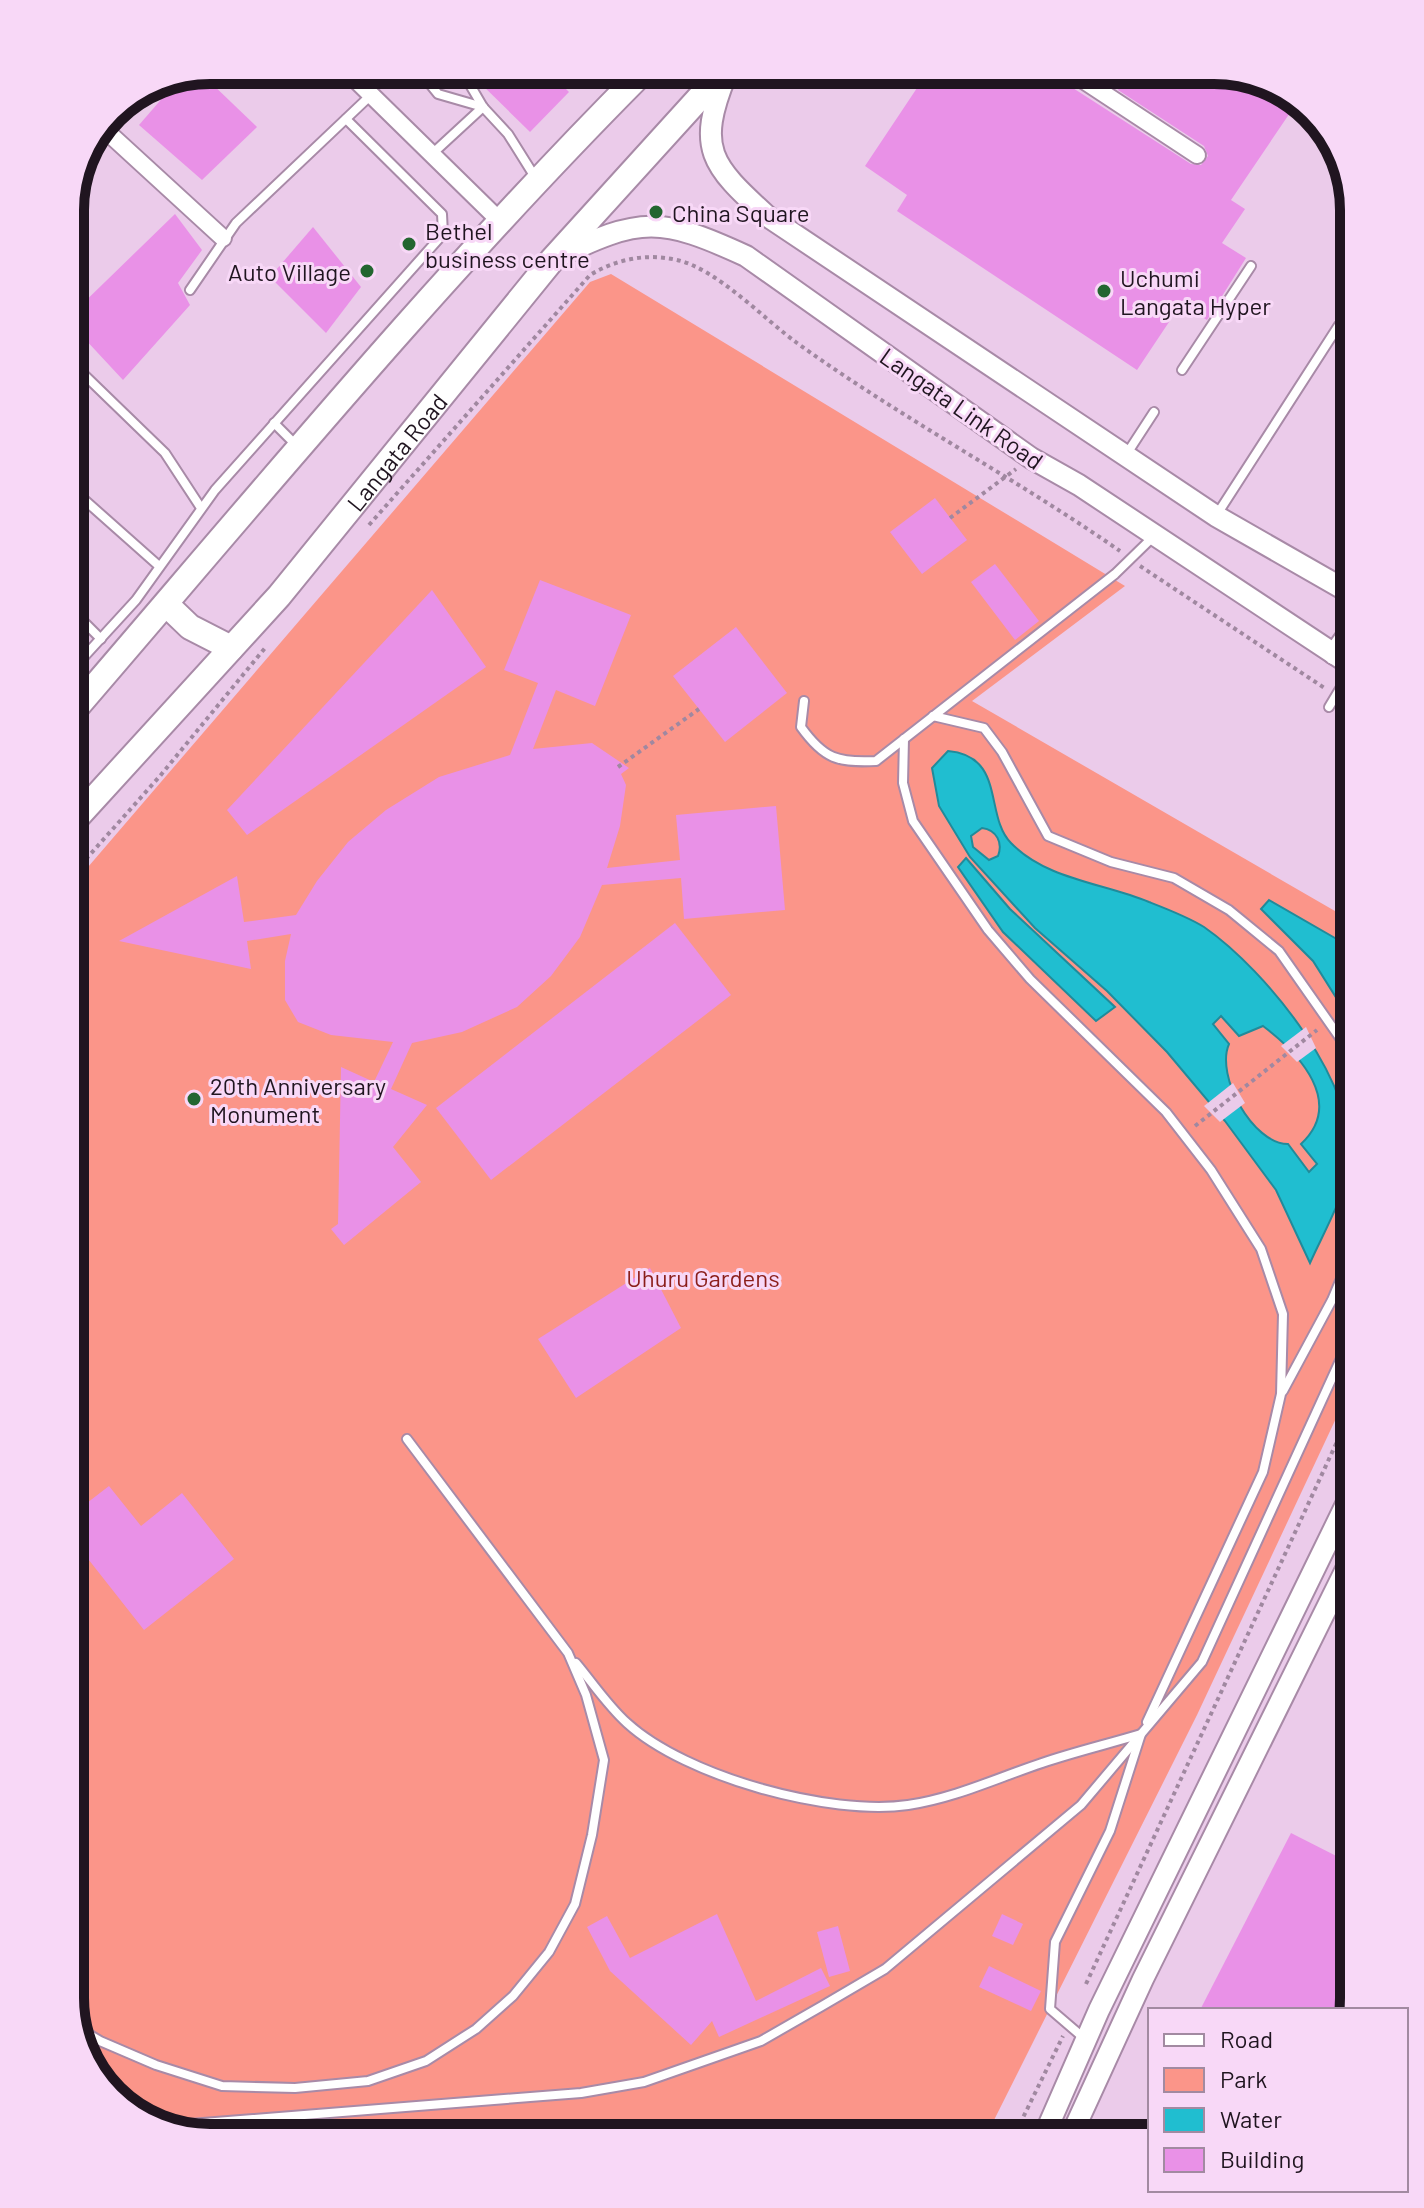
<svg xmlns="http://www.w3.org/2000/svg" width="1424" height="2208" font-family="Barlow,sans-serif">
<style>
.green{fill:#fb9589}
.water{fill:#20bed0;stroke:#208b9b;stroke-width:2;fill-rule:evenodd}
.pier{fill:#ebcbea}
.building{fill:#e991e7}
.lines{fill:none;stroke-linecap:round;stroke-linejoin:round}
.service-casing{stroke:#a88aa7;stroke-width:12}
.minor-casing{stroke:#a88aa7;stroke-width:20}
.tertiary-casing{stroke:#a88aa7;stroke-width:24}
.secondary-casing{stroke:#a88aa7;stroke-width:28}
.path{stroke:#a088a0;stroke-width:4;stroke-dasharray:4 4;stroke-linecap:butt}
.service{stroke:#fff;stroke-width:8}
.minor{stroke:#fff;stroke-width:16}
.tertiary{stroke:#fff;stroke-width:20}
.secondary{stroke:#fff;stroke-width:24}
.poi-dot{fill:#236630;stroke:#f8d8f7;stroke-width:3}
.labels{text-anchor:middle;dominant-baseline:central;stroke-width:6;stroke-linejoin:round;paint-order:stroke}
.poi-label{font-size:24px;fill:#201520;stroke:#f8d8f7;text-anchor:start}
.street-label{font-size:24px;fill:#201520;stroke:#f8d8f7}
.park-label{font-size:24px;fill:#8b1e1a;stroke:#f8d8f7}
.rim{fill:none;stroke:#201520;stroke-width:10}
</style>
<rect width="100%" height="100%" fill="#ebcbea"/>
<polygon class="green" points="611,274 1125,586 972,701 1354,922 1354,1380 1197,1715 985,2138 201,2138 132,2115 85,2061 70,1998 70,888 590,282"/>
<g class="water">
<path d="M948,751C1006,756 984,816 1011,843C1047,880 1104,883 1149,902C1167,909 1188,917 1204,927C1266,970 1362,1087 1349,1168C1343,1199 1323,1234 1310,1263L1276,1190L1225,1121L1167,1052L1107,991L1035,928L970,857L939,806L932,768ZM982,828C997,830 1003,843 998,856L989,860L973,847L971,836ZM1221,1016L1239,1036L1263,1026C1300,1054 1345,1103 1301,1144L1317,1164L1309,1172L1288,1144C1253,1144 1215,1076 1229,1044L1213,1024Z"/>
<polygon points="966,858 1010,909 1115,1007 1096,1021 1003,932 958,867"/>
<polygon points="1269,900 1354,949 1354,1026 1313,961 1261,909"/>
</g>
<g class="pier">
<polygon points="1354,990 1354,1019 1348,1024 1337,1003"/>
<polygon points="1306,1027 1316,1048 1297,1062 1281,1046"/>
<polygon points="1233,1083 1245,1103 1220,1122 1204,1106"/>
</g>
<g class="building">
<polygon points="1224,70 1292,93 1298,101 1231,200 1245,209 1222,243 1246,258 1207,320 1181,304 1137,370 897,211 907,195 865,166 927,73 1048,72 1191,164 1201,165 1208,156 1204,146 1118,90 1131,71"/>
<polygon points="474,77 554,77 569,92 530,132"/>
<polygon points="178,80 208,80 257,127 202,180 139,125"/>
<polygon points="175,214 202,250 178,283 190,305 123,380 70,323 70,316"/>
<polygon points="313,227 361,287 326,333 270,277"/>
<polygon points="935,498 967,540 922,574 890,532"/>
<polygon points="995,564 1039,621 1015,640 971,582"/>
<polygon points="540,580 631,615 595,706 556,690 533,749 592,743 629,768 621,774 626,785 620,826 607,868 680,860 676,815 776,806 785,910 684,919 681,878 602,885 580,937 551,976 517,1007 462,1032 412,1043 391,1089 427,1105 393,1147 421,1182 344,1245 331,1229 338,1224 341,1067 374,1082 393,1042 331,1035 298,1022 285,1000 285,961 291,934 247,941 251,969 119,941 237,876 244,922 296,915 317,881 348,842 386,810 439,777 510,755 538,683 504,670"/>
<polygon points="432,590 486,667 247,835 227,810"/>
<polygon points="736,627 787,693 725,742 673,676"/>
<polygon points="675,923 731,995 491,1180 436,1108"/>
<polygon points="650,1268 681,1328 576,1398 538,1339"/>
<polygon points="109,1486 141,1526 182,1493 234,1559 144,1630 70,1536 70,1516"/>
<polygon points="1291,1833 1354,1865 1354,1992 1345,2010 1200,2010"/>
<polygon points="717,1914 756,2001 821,1968 830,1986 719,2037 712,2021 691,2045 610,1971 587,1927 607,1916 630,1958"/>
<polygon points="1002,1914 1023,1924 1013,1945 992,1936"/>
<polygon points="838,1926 850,1971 829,1977 817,1932"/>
<polygon points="989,1966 1041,1991 1031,2011 979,1987"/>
</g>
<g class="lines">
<defs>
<g id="service">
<polyline points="425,78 438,94 483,107"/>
<polyline points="466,78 483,107 508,134 535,177"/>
<polyline points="432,154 483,107"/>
<polyline points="70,260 73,263"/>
<polyline points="190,290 236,223 371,95"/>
<polyline points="70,361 165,453 201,508"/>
<polyline points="1182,370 1251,266"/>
<polyline points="274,423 296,445"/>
<polyline points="1126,455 1154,412"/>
<polyline points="79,495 159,566"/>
<polyline points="1216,516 1339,325"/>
<polyline points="70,608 101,639"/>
<polyline points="70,672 136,600 215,490 443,234 442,214 346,119"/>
<path d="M804,701L801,727C824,759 838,763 876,761L1115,574L1153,537"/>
<polyline points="1329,707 1353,667"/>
<polyline points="933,716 984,728 1002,752 1048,836 1111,862 1174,878 1229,910 1279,951 1354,1058"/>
<polyline points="904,739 903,783 913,821 988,930 1030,979 1166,1112 1211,1170 1261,1249 1283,1314 1281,1394 1263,1472 1147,1722"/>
<polyline points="1283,1391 1332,1300 1354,1248"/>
<path d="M576,1663C592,1682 608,1706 627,1723C686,1777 830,1816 908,1805C955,1798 997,1778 1042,1763C1074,1752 1108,1744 1141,1734L1110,1831L1055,1942L1050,2009L1085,2039"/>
<polyline points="77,2027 100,2041 156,2065 222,2086 295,2088 368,2081 426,2061 476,2029 513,1996 549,1952 575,1904 592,1835 604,1760 586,1695 568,1653 407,1439"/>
<polyline points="165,2126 581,2093 644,2082 761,2041 822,2006 885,1969 1081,1805 1202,1662 1354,1330"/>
</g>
<g id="minor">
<polyline points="1071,72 1197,155"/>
<polyline points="355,79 501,222"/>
<polyline points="103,128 223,238"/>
</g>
<g id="tertiary">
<path d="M726,75C696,149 711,165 767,216L1216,516L1354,595"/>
<path d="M556,258C641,216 661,217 746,256L1031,458L1079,485L1354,667"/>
<polyline points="1334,654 1354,626"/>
<polyline points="1043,2138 1099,2010 1354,1488"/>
<polyline points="1070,2138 1143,1979 1354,1553"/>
</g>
<g id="secondary">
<polyline points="166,604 190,627 231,648"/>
<path d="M70,715C256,499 438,278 639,76"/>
<path id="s1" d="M70,825L279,596L552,260L720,75"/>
</g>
</defs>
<use href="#service" class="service-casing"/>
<use href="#minor" class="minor-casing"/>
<use href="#tertiary" class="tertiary-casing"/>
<use href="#secondary" class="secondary-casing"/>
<g class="path">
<polyline points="950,518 1016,469"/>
<path d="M369,525L590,275C617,259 646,253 677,260C717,269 764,319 797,343C901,418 1015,478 1120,551"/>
<polyline points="1140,566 1326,689"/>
<polyline points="618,767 699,709"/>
<polyline points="70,877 160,776 265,648"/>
<polyline points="1340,1013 1354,1003"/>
<polyline points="1195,1126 1317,1030"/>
<polyline points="1086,1984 1354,1405"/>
<polyline points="1013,2138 1063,2036"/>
</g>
<use href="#service" class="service"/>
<use href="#minor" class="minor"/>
<use href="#tertiary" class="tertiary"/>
<use href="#secondary" class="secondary"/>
</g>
<g class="poi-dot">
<circle cx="656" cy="212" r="8"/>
<circle cx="409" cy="244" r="8"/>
<circle cx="367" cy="271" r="8"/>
<circle cx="1104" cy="291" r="8"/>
<circle cx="194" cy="1099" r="8"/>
</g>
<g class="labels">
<g class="poi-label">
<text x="672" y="212">China Square</text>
<text x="425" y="230">Bethel<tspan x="425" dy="28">business centre</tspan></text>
<text x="351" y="271" text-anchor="end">Auto Village</text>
<text x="1120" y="277">Uchumi<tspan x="1120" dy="28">Langata Hyper</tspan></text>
<text x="210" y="1085">20th Anniversary<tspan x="210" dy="28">Monument</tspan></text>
</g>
<g class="street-label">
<text transform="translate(962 408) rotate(35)">Langata Link Road</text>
<text stroke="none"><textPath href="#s1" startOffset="496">Langata Road</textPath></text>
</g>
<g class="park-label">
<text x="703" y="1277">Uhuru Gardens</text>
</g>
</g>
<path d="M0 0H1424V2208H0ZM210 84H1214A126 126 0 0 1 1340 210V1998A126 126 0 0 1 1214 2124H210A126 126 0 0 1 84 1998V210A126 126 0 0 1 210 84Z" fill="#f8d8f7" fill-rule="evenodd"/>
<path class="rim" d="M210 84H1214A126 126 0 0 1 1340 210V1998A126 126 0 0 1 1214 2124H210A126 126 0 0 1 84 1998V210A126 126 0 0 1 210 84Z"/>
<rect x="1148" y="2008" width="260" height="184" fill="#f8d8f7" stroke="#a28aa1" stroke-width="2"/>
<rect x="1164" y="2034" width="40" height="12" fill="#ffffff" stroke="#a28aa1" stroke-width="2"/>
<text x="1220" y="2048" font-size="24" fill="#201520">Road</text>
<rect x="1164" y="2068" width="40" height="24" fill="#fb9589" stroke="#a28aa1" stroke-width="2"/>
<text x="1220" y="2088" font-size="24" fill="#201520">Park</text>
<rect x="1164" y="2108" width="40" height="24" fill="#20bed0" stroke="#a28aa1" stroke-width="2"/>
<text x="1220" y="2128" font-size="24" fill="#201520">Water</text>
<rect x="1164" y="2148" width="40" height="24" fill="#e991e7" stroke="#a28aa1" stroke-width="2"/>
<text x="1220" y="2168" font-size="24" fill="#201520">Building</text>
</svg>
